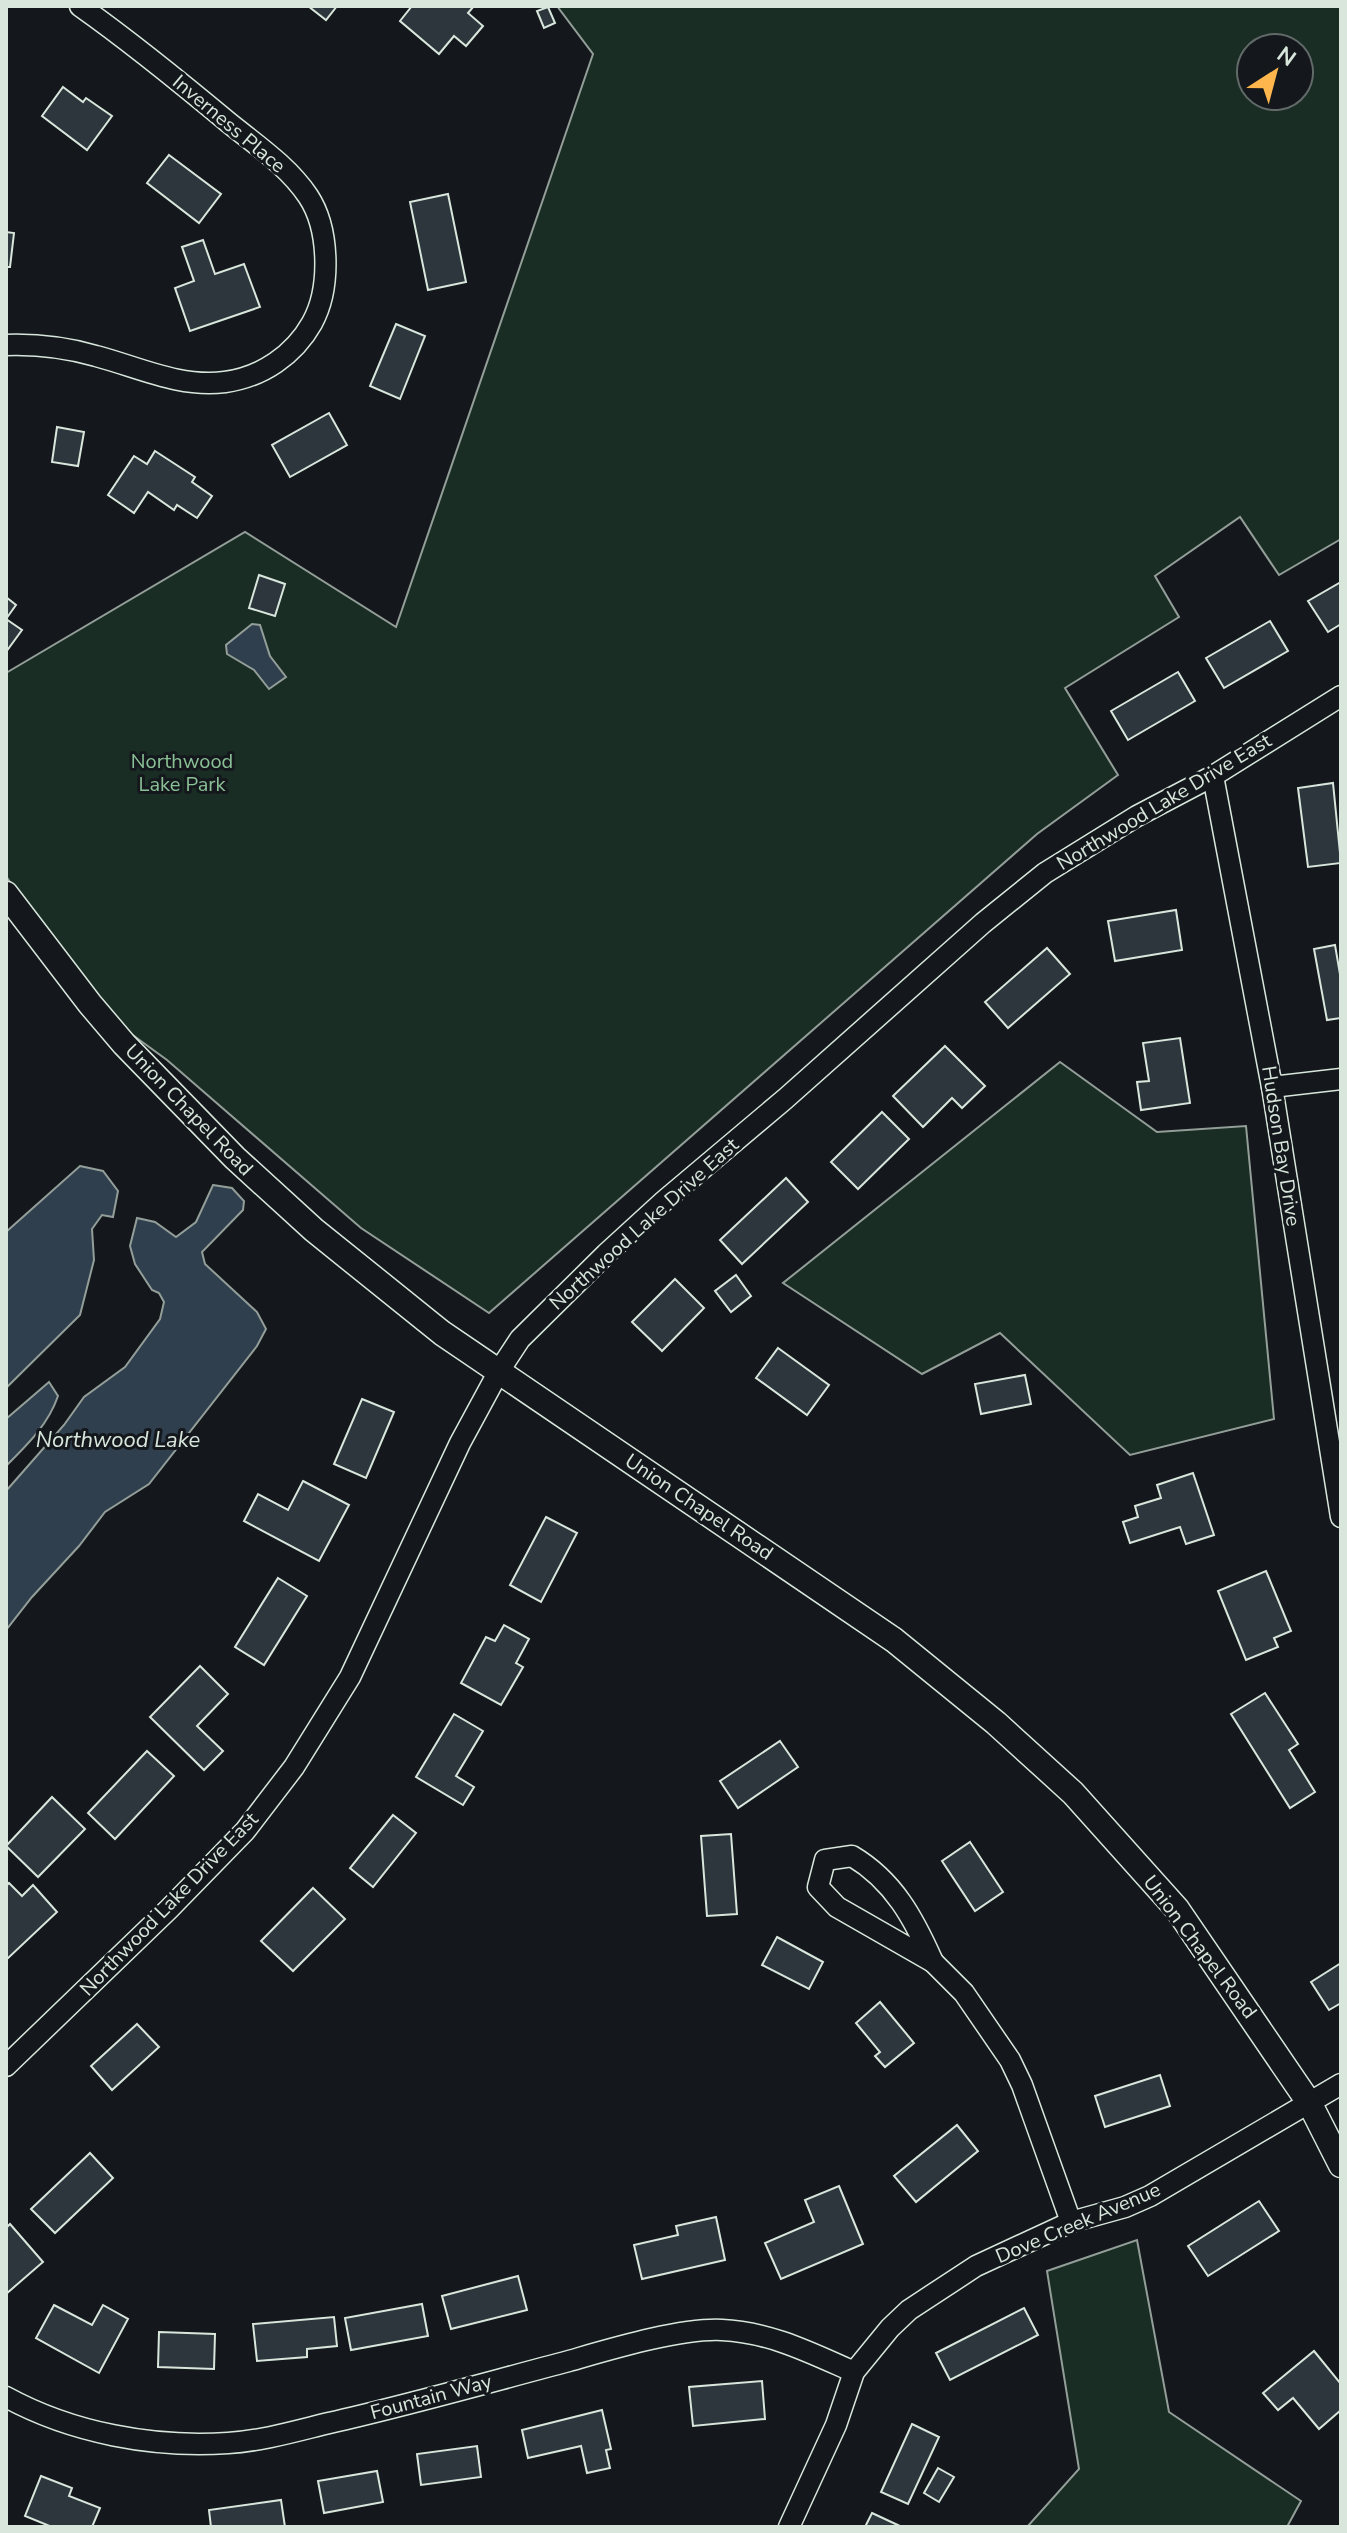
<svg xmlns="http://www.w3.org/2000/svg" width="1347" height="2533" font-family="'Nunito Sans',sans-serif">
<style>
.green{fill:#1a2d24;stroke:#939e99;stroke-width:2;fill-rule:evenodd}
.water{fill:#2f3f4d;stroke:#939e99;stroke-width:2}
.building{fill:#2c363c;stroke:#d8e6dc;stroke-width:2}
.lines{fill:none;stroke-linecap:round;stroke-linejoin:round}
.minor-casing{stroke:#d8e6dc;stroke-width:23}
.tertiary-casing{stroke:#d8e6dc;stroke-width:27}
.minor{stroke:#14181c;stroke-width:20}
.tertiary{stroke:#14181c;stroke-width:24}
.labels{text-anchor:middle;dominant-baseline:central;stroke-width:6;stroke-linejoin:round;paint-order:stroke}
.street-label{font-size:20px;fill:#d8e6dc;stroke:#14181c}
.park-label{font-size:20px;fill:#8ac095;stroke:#14181c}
.water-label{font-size:22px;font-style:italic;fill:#d8e6dc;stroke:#14181c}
</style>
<rect width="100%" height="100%" fill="#14181c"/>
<g class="green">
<path d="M557,6H1341V539L1279,575L1240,517L1155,576L1179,617L1065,688L1118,775L1037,834L489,1313L361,1228L167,1060L90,1004L6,876V673L245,532L396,627L593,54ZM1251,48H1299V96H1251Z"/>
<polygon points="1060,1062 1157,1132 1246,1126 1274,1419 1130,1455 1000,1333 922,1374 783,1283"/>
<polygon points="1137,2240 1169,2412 1301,2501 1287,2527 1027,2527 1079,2469 1047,2271"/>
</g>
<g class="water">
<polygon points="252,624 260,625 270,656 286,677 269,689 254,670 227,654 226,645"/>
<polygon points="80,1166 103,1171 118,1191 113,1217 102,1215 92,1229 94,1260 80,1315 6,1388 6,1232"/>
<polygon points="213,1185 232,1188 244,1201 243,1210 202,1252 205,1264 257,1312 266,1329 257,1346 149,1484 105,1512 79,1546 32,1597 6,1630 6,1491 64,1425 84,1397 125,1367 160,1319 164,1302 159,1293 152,1290 135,1264 130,1246 137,1218 155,1222 176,1237 196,1222"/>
<path d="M49,1382L58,1396C48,1425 27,1445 6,1466V1419Z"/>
</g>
<g class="building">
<polygon points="308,6 337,6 326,20"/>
<polygon points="412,6 474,6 468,13 483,26 466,46 454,36 439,54 400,21"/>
<polygon points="548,7 555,23 544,28 537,11"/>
<polygon points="63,87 83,102 86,98 112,116 87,150 42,116"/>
<polygon points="169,155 221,194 199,223 147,183"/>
<polygon points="448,194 466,282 428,290 410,202"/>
<polygon points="6,232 14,233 10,267 6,267"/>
<polygon points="203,240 215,274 244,264 260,307 190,331 175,288 194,281 182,247"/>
<polygon points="396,324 425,336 400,399 370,386"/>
<polygon points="329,413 347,445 290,477 272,445"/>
<polygon points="57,427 84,432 78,466 52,462"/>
<polygon points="155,451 195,477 192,482 212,496 197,518 177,505 174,510 148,492 134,513 108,495 134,456 147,464"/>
<polygon points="259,575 285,584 275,616 249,608"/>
<polygon points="1341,582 1341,624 1328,632 1308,601"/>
<polygon points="6,597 16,605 6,619"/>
<polygon points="6,619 22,630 6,652"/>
<polygon points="1270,621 1288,651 1224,688 1206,658"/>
<polygon points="1178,672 1195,701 1128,740 1111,711"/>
<polygon points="1333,783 1341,863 1308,867 1298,788"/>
<polygon points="1176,910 1182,950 1115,961 1108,921"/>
<polygon points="1335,945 1341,980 1341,1018 1327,1020 1314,949"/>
<polygon points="1047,948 1070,974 1008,1028 985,1002"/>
<polygon points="1180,1038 1190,1103 1141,1110 1137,1082 1149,1081 1143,1043"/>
<polygon points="945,1046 985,1086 962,1108 952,1098 923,1127 893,1096"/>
<polygon points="882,1112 909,1139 858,1189 831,1162"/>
<polygon points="786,1178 808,1202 742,1264 720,1240"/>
<polygon points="736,1275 751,1296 731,1312 715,1291"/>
<polygon points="675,1279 704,1308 662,1351 632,1322"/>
<polygon points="778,1348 829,1385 807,1415 756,1378"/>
<polygon points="1025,1375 1031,1404 981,1414 975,1384"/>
<polygon points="362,1399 394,1412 366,1478 334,1464"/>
<polygon points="1193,1473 1214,1535 1186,1544 1180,1527 1130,1543 1123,1522 1138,1517 1135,1506 1161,1498 1157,1485"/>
<polygon points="303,1481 349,1505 319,1561 244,1521 258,1494 288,1510"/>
<polygon points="546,1517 577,1533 541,1602 510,1585"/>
<polygon points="1266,1571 1291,1631 1274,1638 1278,1647 1246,1660 1218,1591"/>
<polygon points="278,1578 307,1596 264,1665 235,1647"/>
<polygon points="504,1625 529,1639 516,1663 523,1667 501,1705 461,1683 486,1637 495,1641"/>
<polygon points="200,1666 228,1694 197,1726 223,1751 204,1770 150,1717"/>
<polygon points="1265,1693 1298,1744 1289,1750 1315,1792 1290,1808 1231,1714"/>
<polygon points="454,1714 483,1731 456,1776 474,1787 463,1805 416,1777"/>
<polygon points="780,1741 798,1767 738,1808 720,1781"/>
<polygon points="147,1751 174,1776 115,1839 88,1813"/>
<polygon points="52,1797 85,1829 38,1877 6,1846"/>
<polygon points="393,1815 416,1833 373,1887 350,1868"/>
<polygon points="731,1834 737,1914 707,1916 701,1836"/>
<polygon points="970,1842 1003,1892 975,1911 942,1861"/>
<polygon points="9,1883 22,1896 33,1885 57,1912 6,1960 6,1886"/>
<polygon points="313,1888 345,1919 293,1971 261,1941"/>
<polygon points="777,1937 823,1962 809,1989 762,1965"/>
<polygon points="1341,1963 1341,2003 1329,2010 1311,1982"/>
<polygon points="880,2002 914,2043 885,2067 875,2056 880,2052 856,2023"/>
<polygon points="137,2024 159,2047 112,2090 91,2066"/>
<polygon points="1160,2075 1170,2106 1105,2127 1095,2096"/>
<polygon points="957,2125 978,2151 916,2202 894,2176"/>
<polygon points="90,2153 113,2178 55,2233 31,2209"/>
<polygon points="839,2186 863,2244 781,2279 765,2243 814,2222 805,2200"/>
<polygon points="1259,2201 1279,2231 1208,2276 1188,2246"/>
<polygon points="716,2217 725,2260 642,2279 634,2245 678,2235 676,2226"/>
<polygon points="10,2224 43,2262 6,2294 6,2228"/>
<polygon points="518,2276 527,2310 451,2329 442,2296"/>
<polygon points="422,2304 428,2336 351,2350 345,2318"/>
<polygon points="54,2305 92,2325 103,2305 128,2319 99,2373 36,2338"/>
<polygon points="1024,2308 1038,2335 950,2380 936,2353"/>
<polygon points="334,2317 337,2346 307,2349 307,2357 257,2361 253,2324"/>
<polygon points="159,2332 215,2334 214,2369 158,2367"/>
<polygon points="1314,2351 1341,2384 1341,2410 1319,2429 1293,2398 1278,2410 1263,2393"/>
<polygon points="762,2381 765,2419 693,2426 689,2387"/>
<polygon points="602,2410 611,2449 606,2450 610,2468 587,2473 581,2446 528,2458 522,2430"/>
<polygon points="912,2424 939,2437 908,2504 881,2492"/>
<polygon points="477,2446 481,2477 421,2485 417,2454"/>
<polygon points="938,2468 954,2477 939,2502 924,2493"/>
<polygon points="377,2471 383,2502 324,2513 318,2481"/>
<polygon points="41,2476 72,2488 69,2496 100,2508 92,2527 52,2527 25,2516"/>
<polygon points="281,2500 285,2527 211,2527 209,2510"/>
<polygon points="872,2513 902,2527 865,2527"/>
</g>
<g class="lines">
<defs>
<g id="minor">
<path d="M6,345C35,344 68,348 96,356C138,367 180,388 225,382C262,377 294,355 312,323C331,289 330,229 308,196C288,166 255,144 228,122C180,82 131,42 80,6"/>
<polyline points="1213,776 1272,1087 1341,1517"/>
<polyline points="1272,1087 1341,1079"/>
<path d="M852,1856C894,1881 914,1919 933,1962L837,1907L818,1887L825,1860Z"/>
<polyline points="933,1962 964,1993 1010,2060 1022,2085 1071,2222"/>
<polyline points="6,2066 169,1909 245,1831 294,1767 350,1677 460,1443 499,1371 520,1339 606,1254 664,1201 785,1099 983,923 1045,873 1137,816 1213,776 1341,696"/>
<path d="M6,2397C72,2433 153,2448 228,2443C262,2441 296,2431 329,2423C409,2405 489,2382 569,2361C611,2349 680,2328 722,2330C770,2332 811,2353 854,2372"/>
<polyline points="789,2527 836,2425 854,2372 890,2328 909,2310 976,2266 1071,2222 1125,2207 1150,2196 1341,2084"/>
</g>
<polyline id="tertiary" points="6,894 90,1004 124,1044 235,1158 314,1230 442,1333 894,1640 996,1723 1073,1793 1177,1909 1310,2104 1341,2165"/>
</defs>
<use href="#minor" class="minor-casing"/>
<use href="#tertiary" class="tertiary-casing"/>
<use href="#minor" class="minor"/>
<use href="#tertiary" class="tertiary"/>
</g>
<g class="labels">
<g class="street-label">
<text transform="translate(229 124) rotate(40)">Inverness Place</text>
<text transform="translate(1164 802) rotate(-31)">Northwood Lake Drive East</text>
<text transform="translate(189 1110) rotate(46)">Union Chapel Road</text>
<text transform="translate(1281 1146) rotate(81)">Hudson Bay Drive</text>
<text transform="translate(644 1224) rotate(-42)">Northwood Lake Drive East</text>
<text transform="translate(699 1507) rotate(34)">Union Chapel Road</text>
<text transform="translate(169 1904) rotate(-46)">Northwood Lake Drive East</text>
<text transform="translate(1200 1947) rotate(53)">Union Chapel Road</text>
<text transform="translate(1078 2223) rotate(-23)">Dove Creek Avenue</text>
<text transform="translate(431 2397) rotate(-15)">Fountain Way</text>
</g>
<g class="park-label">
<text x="182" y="761">Northwood<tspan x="182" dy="23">Lake Park</tspan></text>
</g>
<g class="water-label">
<text x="118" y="1440">Northwood Lake</text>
</g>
</g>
<rect width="1347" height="2533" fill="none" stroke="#d8e6dc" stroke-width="16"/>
<g transform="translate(1275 72) rotate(36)"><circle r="38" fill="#14181c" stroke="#626a69" stroke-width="2"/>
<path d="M0-6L14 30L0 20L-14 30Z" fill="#ffb74d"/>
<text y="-12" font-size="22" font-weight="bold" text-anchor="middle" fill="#d8e6dc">N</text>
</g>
</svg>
